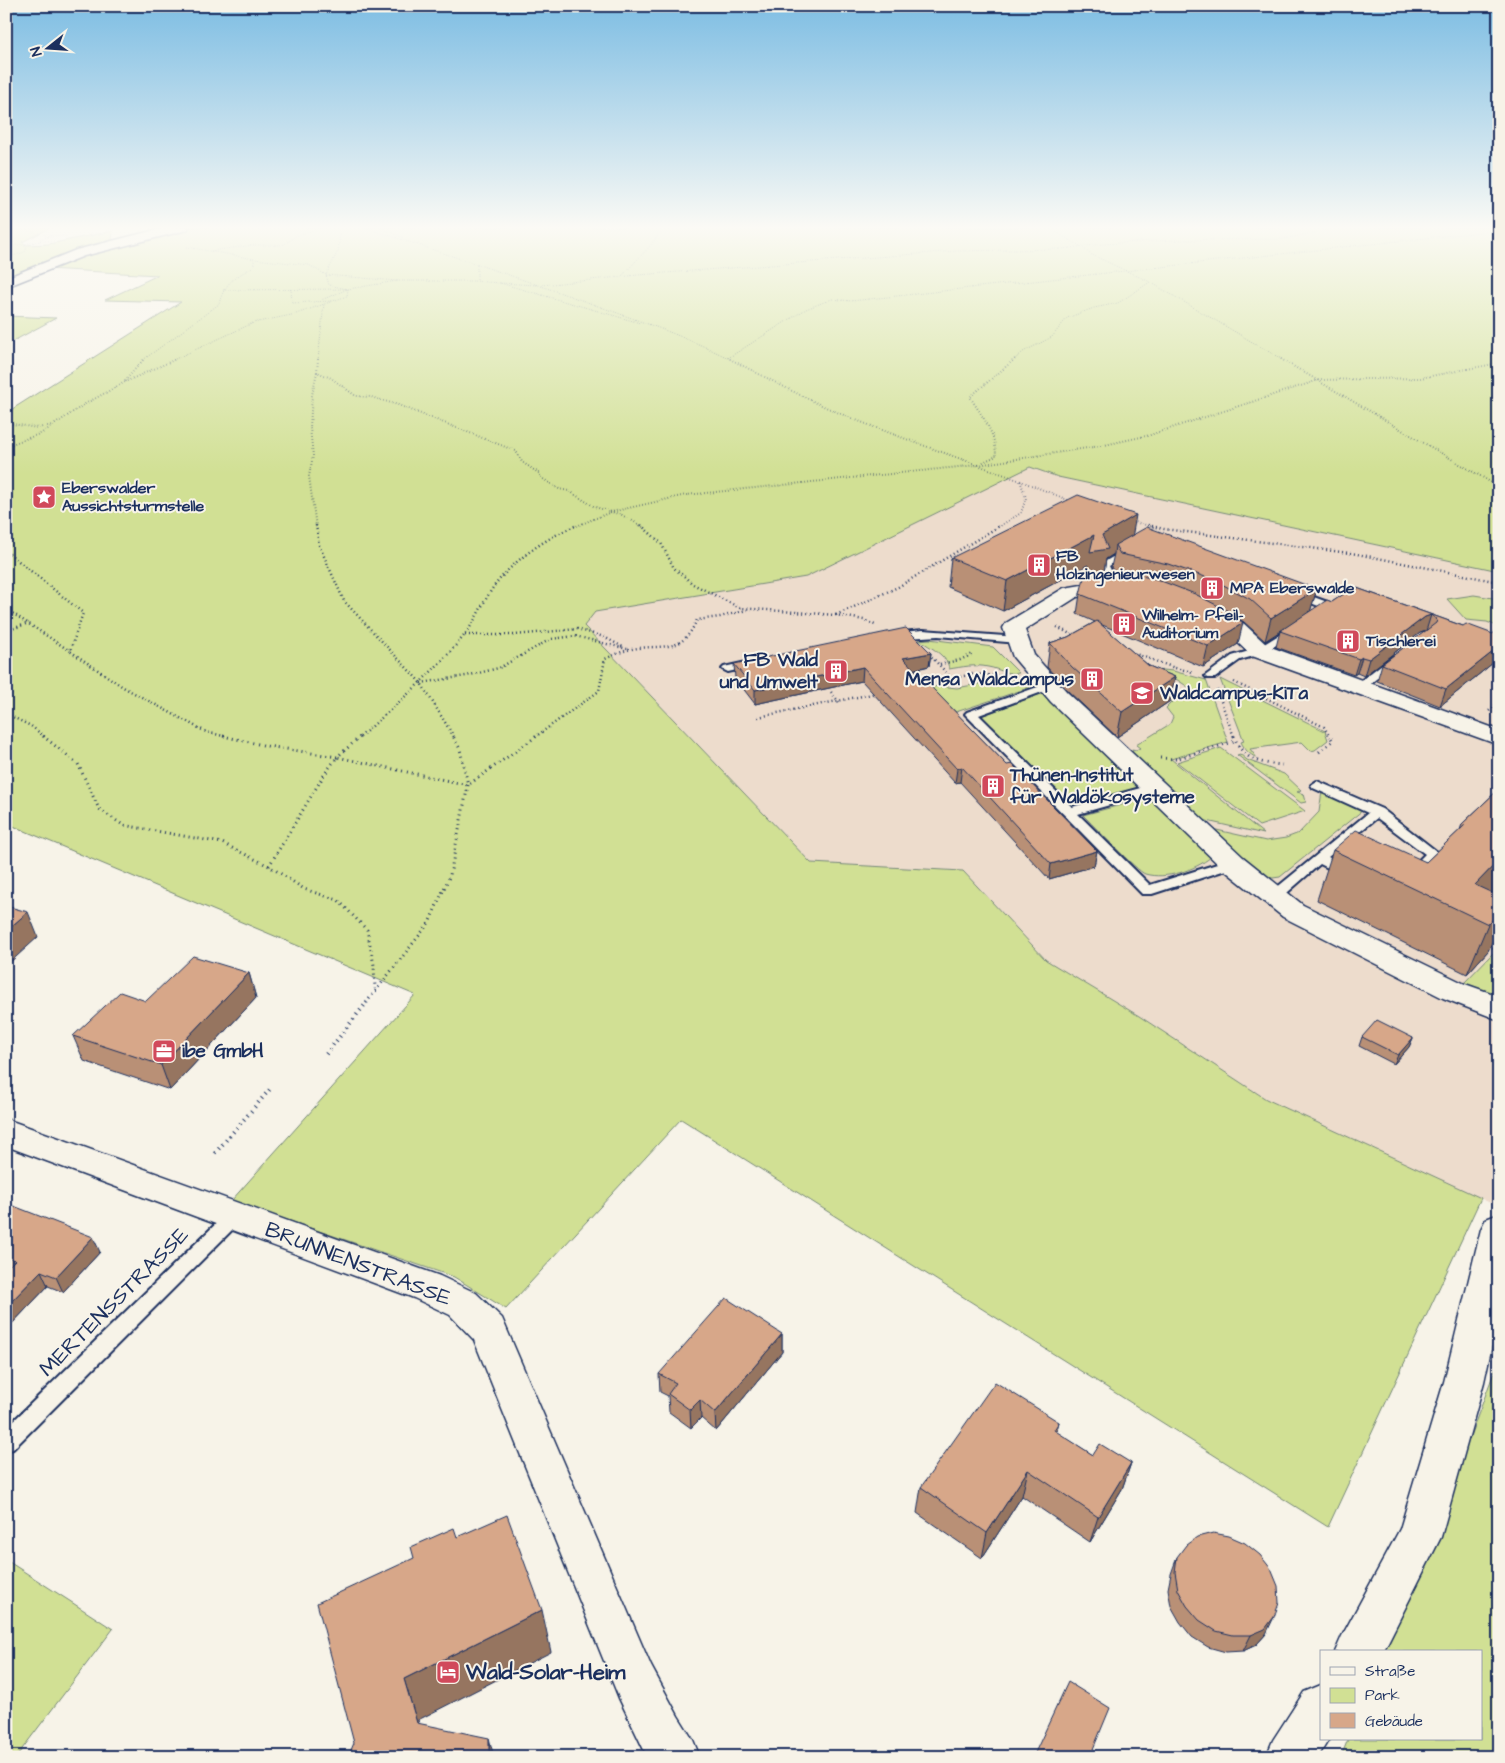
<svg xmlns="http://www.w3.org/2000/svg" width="1505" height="1763" font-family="'Architects Daughter',sans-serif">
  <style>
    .built { fill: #eddccc }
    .green { fill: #d1e094; stroke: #768879 }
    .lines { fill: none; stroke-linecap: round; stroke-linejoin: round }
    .lane-casing { stroke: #1b2f5e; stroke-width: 4 }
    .street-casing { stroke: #1b2f5e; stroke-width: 3 }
    .secondary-casing { stroke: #1b2f5e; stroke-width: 3 }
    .path-far4 { stroke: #1b2f5e; stroke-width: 1; stroke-dasharray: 0.5 2; stroke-linecap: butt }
    .path-far3 { stroke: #1b2f5e; stroke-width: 2; stroke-dasharray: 0.5 2.5; stroke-linecap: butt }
    .path-far2 { stroke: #1b2f5e; stroke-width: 2.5; stroke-dasharray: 1 3; stroke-linecap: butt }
    .path-far1 { stroke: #1b2f5e; stroke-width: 3; stroke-dasharray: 1 4; stroke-linecap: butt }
    .path { stroke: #1b2f5e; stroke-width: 4; stroke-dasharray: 1 4.5; stroke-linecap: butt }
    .lane { fill: #f7f3e8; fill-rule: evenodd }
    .street { fill: #f7f3e8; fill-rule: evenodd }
    .secondary { fill: #f7f3e8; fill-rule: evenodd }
    .wall { fill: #b99076; stroke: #1b2f5e; fill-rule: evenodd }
    .shaded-wall { fill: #967560; stroke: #1b2f5e }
    .building { fill: #d7a789; stroke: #1b2f5e }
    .labels { text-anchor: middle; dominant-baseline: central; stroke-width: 4; stroke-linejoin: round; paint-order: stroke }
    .far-poi-label { font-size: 16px; font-weight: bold; fill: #1b2f5e; stroke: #f7f3e8; text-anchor: start }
    .poi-label { font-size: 19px; font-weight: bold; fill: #1b2f5e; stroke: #f7f3e8; text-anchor: start }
    .near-street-label { font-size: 22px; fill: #1b2f5e; stroke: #f7f3e8 }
    .near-poi-label { font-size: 22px; font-weight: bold; fill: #1b2f5e; stroke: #f7f3e8; text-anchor: start }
  </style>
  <rect width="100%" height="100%" fill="#f7f3e8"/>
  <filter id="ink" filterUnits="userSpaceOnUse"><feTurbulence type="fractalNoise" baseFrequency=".02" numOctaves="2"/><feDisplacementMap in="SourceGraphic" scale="10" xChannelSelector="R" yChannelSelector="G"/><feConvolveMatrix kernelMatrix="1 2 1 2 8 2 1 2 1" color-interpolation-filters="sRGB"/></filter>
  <g filter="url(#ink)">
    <path class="built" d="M1030,467L1058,477L1499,571V1207L1266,1099L1139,1016L1046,960L963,871L811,863L584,626L594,612L806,577Z"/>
    <g class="green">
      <path d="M6,227H52L22,242L26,245L49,244L113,231L112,241L93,245L6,279Z"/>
      <path d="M186,227H1499V571L1058,477L1030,467L806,577L595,612L584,626L811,863L963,871L1046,960L1139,1016L1266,1099L1481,1198L1328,1527L681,1119L506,1309L454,1277L231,1201L415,995L6,823V413L181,302L105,300L158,275L46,269L85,254Z"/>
      <path d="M6,316L56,318L6,345Z"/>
      <path d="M1474,595L1499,599V627L1487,622L1466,620L1447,599Z"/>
      <path d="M929,639L993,647L1019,673C1007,675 1000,669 988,667C975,664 962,667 949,669C948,656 930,647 919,640Z"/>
      <path d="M1163,670L1173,671L1206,680L1228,742L1171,759L1264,834L1198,819L1132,758V749L1136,750L1140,748L1136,745L1170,724L1173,717L1166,708L1172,702L1173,696L1191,689L1173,677L1154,672Z"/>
      <path d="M1025,679L1034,686L956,712L937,694L917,690L939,686L957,688L983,683Z"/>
      <path d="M1220,679L1325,731L1328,740L1315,750L1311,751L1302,742L1250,749L1257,758C1249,754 1245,750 1241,742L1244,741Z"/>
      <path d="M1043,693L1142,787L1072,806L981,716Z"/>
      <path d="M1221,748L1305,811L1259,826L1177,762Z"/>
      <path d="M1240,754L1247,760L1284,774L1301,790L1297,792L1304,794L1306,802L1301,803L1237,755Z"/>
      <path d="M1322,791L1363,810L1280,877L1273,878L1264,877L1212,829L1266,841L1286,838L1299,833L1319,812Z"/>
      <path d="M1151,797L1211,857C1195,870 1166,880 1145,874C1138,872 1092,824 1083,815Z"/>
      <path d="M1493,953L1499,956V997L1463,984Z"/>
      <path d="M1499,1359V1757H1341L1348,1739H1481V1652H1384L1436,1527Z"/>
      <path d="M6,1560L113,1629L16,1757H6Z"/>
    </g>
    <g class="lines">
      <g class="lane-casing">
        <g id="lane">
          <path d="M1128,548L1133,551L1131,553L1109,566L1118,584L1117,586H1109L1099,565Z"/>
          <path d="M1297,591L1333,604L1334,606L1325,614H1317L1316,612L1321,607L1293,596L1292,594L1293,592Z"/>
          <path d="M1292,627L1297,630L1296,632L1264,653L1240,660L1215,678H1207L1205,676L1232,656L1256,649Z"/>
          <path d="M923,630L1018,637L1023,640L1018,643L938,636L892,639L887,636L892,633Z"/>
          <path d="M1395,656L1401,659L1399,661L1362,690H1354L1352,688L1354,686L1391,657Z"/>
          <path d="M751,661L755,662L757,664L755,666L728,672L722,669L724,667Z"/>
          <path d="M1049,683L1055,686L1053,688L979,715L1072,807L1151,785H1159L1161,788L1159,791L1078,814L1150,885L1233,859L1240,863L1238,866L1152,894H1142L965,714L967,712Z"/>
          <path d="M1317,781L1382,809L1440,854L1417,878H1407L1405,875L1407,872L1425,854L1377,818L1328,857L1350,868L1352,871L1350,874H1340L1320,864L1280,899H1270L1268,896L1270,893L1368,813L1313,788L1311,785Z"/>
          <path d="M1499,929V949L1494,947L1487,940L1494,931Z"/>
          <path d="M234,1210L240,1212L243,1217L240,1222L13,1449L6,1451V1428L228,1212Z"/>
        </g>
      </g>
      <g class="street-casing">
        <g id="street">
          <path d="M167,227H189L187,230L84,256L6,287V278L76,250Z"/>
          <path d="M1117,579L1124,581L1127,585L1124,589L1077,597L1025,630L1034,655L1067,692L1243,857L1303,905L1465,984L1499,996V1020L1443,998L1283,917L1223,869L1051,702L1013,657L1003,628L1006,623L1064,588Z"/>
          <path d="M1210,608L1241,621L1268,646L1499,730V745L1252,656L1225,631L1203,618L1199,614L1203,610Z"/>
          <path d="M1499,1214V1313L1484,1382L1441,1537L1383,1652H1335L1342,1636L1400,1529L1444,1382L1481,1229L1486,1219Z"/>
          <path d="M1321,1685V1739H1329L1318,1757H1266L1273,1740L1304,1692Z"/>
        </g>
      </g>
      <g class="secondary-casing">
        <path id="secondary" d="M6,1119L440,1276L476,1293L502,1318L651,1666L678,1716L693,1740L700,1757H648L644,1750L619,1698L474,1340L450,1315L414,1298L6,1146Z"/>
      </g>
      <g class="path-far4">
        <path d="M28,227L35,230L32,231"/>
        <path d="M363,227C438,251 513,276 587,302C636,320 686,336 732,360"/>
        <path d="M379,227L404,238"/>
        <path d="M6,230H25L51,236"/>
        <path d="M41,241L40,239L51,236H67"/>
        <path d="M6,247L41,241H55"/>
        <path d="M187,247L254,259L309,265L326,275L338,251L341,227"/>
        <path d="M211,251L254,245H283L297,235L325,227"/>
        <path d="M6,258L25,252L27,247L22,245"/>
        <path d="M477,263V280"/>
        <path d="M622,276L651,245L664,227"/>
        <path d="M397,281H474L500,283"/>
        <path d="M1150,282L1283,360"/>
        <path d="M536,285L500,283L640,323"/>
        <path d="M542,285L638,275L957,251L1062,249L1103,244L1176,240L1283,239L1342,227"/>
        <path d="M291,289L292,303L331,301"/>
        <path d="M223,290L348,289L397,281L326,275L329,285L347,289"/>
        <path d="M728,358L806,309L832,299L851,301L1499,230"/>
        <path d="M143,360L219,304C225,281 235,278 254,266V259"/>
        <path d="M173,360L253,323L296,314L347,296L348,289L321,300"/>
        <path d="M318,360L324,304"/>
        <path d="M1014,360L1023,352L1052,337L1067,318L1094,308L1118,303L1150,282L1090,254L1082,247L1047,227"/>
      </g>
      <g class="path-far3">
        <path d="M318,359L317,372L331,378L356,396L371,397L398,405L516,451L522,462L540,474V477L559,489L569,491L595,507L622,515L643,527"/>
        <path d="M730,359C771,380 813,403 856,420C927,448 1000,471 1070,501"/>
        <path d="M1281,359L1499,487"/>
        <path d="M125,381L144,359"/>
        <path d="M6,423L38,428L52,425"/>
        <path d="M6,446L42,433L85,404L125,382L176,359"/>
        <path d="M983,462L996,456C996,433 982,416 970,397L1015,359"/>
        <path d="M1130,521L1154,527"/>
        <path d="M316,527L309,476L313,456L310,428L312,395L317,372"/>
        <path d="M574,527L611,512L686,495L978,465L1100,446L1150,435L1319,380L1420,378L1499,363"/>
        <path d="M998,527L1021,513L1026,498L1020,480"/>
      </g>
      <g class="path-far2">
        <path d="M316,525L319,545L344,601L421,683L454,737"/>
        <path d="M641,525L661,543L674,568L693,584L740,608L836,615L864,620L877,626"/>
        <path d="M1148,525L1164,529L1357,554L1499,582"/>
        <path d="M6,551L83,613L70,651L123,687L206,732L228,737"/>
        <path d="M6,609L70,651"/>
        <path d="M836,615L898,587L1001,525"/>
        <path d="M1057,627L1076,637"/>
        <path d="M6,631L29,623"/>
        <path d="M465,635H515L577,629L604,637L623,647"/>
        <path d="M1130,652L1175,668L1193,672"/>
        <path d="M929,654L952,679"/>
        <path d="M940,664L960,660L973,654"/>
        <path d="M1234,682L1324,727L1330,737"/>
        <path d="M421,683L466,676L499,668L551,639L575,636L627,649"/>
        <path d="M925,685L973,674L1012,677"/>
        <path d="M1217,690L1234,737"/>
        <path d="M831,692L839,702"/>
        <path d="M1489,711L1499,702"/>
        <path d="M6,714L31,726L45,737"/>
        <path d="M758,717L877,693"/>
        <path d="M360,737C396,705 432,674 463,637C476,621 483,601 495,585C516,558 546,538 577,525"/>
        <path d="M535,737L599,691L605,659C616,654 627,649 639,648C669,645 682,652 697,620L720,617L747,610"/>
      </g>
      <g class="path-far1">
        <path d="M43,736L78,764L99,809L123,825L222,843L269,866L304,889L338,900L367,930L374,965L375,989"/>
        <path d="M223,736L267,746L337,757L361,736"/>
        <path d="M1234,736C1243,760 1258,763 1282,765"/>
        <path d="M1319,752L1333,741L1330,736"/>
        <path d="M1160,758L1176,759L1236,741"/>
        <path d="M269,866L324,775L337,757L468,785L537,736"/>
        <path d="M366,1003L429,923L450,875L468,785L460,749L453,736"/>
      </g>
      <g class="path">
        <path d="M326,1054L367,1002"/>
        <path d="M215,1153L271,1088"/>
      </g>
      <use href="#lane" class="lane"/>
      <use href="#street" class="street"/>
      <use href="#secondary" class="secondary"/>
    </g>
    <g class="wall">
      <path d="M1132,535L1317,589L1310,611L1332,602L1354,587L1463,626L1499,658L1440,706L1377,681L1382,664L1425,632L1420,633L1364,676L1357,673L1354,675L1276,647L1280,631L1265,641L1244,622L1236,617L1238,644L1203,667L1100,624L1149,666L1175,677L1170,701L1117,737L1068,691L1047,667L1050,643L1068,637L1095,622L1077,614L1080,594L1086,577L1088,565L1003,611L948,587L951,558ZM1114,554L1111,567L1114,573H1104L1106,559Z"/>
      <path d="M931,653L929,666L914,670L1007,765L1097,851L1094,866L1049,879L960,782L955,783L862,681L755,704L735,678L734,664Z"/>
      <path d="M1499,789V927L1488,951L1467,974L1317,900L1333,850L1426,862L1460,830L1462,824Z"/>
      <path d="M249,973L256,998L170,1090L84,1061L73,1036Z"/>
      <path d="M1362,1037L1413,1038L1409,1047L1394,1064L1359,1046Z"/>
      <path d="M6,1203L100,1252L63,1292L48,1286L6,1330Z"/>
      <path d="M782,1334V1352L716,1431L701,1418L691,1428L669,1412L668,1396L660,1392L659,1374Z"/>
      <path d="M1059,1422L1056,1432L1093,1455L1131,1463L1122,1489L1090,1542L1022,1496L982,1558L917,1513L921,1487Z"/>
      <path d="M1177,1557L1266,1634L1256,1645L1243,1651L1226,1652L1208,1647L1192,1637L1180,1622L1171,1606L1168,1589L1171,1574Z"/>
    </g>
    <g class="shaded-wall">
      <path d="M1136,515L1131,544L1115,545L1114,554L1106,559L1103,578L1085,582L1088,565L1003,611L1007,581L1094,535H1102Z"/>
      <path d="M1317,589L1310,612L1265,641L1271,618Z"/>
      <path d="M1431,615L1426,631L1420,633L1364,676L1369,659L1425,617Z"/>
      <path d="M1243,623L1238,644L1203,667L1208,646Z"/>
      <path d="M1499,647V658L1440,706L1446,689Z"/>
      <path d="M931,653L929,666L902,672L903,658Z"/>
      <path d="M1362,657L1357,673L1354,675L1359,659Z"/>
      <path d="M863,667L862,681L755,704V690Z"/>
      <path d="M1175,677L1170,701L1117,737L1122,712Z"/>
      <path d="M962,767L960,782L955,783L957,769Z"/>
      <path d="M1097,851L1094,866L1049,879L1051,864Z"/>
      <path d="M1499,860V879L1492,895L1475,885Z"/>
      <path d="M28,912L38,937L6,966V931Z"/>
      <path d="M1499,913V927L1488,951L1467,974L1488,924Z"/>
      <path d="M249,973L256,998L170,1090L161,1065Z"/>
      <path d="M1413,1038L1409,1047L1394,1064L1398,1055Z"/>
      <path d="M93,1237L100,1252L63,1292L56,1277Z"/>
      <path d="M41,1271L48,1286L6,1330V1307Z"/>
      <path d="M782,1334V1352L716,1431L715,1413Z"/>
      <path d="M700,1400L701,1418L691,1428L690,1410Z"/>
      <path d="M1059,1422L1052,1449L1054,1430Z"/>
      <path d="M1131,1463L1122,1489L1090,1542L1098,1517Z"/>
      <path d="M1028,1470L1022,1496L982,1558L987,1533Z"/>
      <path d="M542,1610L551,1652L418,1720L429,1757L417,1723L404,1679Z"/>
      <path d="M1274,1617L1266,1634L1256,1645L1243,1651L1251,1635Z"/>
      <path d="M489,1738L494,1757H489Z"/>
    </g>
    <g class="building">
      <path d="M1078,495L1136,515L1102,535L1108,549L1090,552L1094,535L1007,581L951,558Z"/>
      <path d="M1147,527L1317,589L1271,618L1250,599L1214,580L1168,564L1120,554L1115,545Z"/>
      <path d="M1116,573L1136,575L1156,579L1195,594L1228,611L1243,623L1208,646L1080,594L1084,578L1098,574Z"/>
      <path d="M1354,587L1463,626L1466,624L1493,634L1499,625V647L1446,689L1382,664L1436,623L1437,620L1431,615L1425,617L1369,659L1362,657L1359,659L1280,631L1327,600L1332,602Z"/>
      <path d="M1097,621L1149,666L1175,677L1122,712L1072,667L1050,643L1068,637Z"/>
      <path d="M906,628L931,653L903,658L1007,765L1012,764L1097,851L1051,864L962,767L957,769L863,667L755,690L734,664Z"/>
      <path d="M1499,789V860L1475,885L1499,896V913L1488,924L1333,850L1356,830L1426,862L1465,825L1462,824Z"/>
      <path d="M6,906L28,912L6,931Z"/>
      <path d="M193,956L249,973L161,1065L73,1036L120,992L146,1001Z"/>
      <path d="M1377,1020L1413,1038L1398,1055L1362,1037Z"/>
      <path d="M6,1203L93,1237L56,1277L41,1271L6,1307V1269L15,1260L6,1257Z"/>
      <path d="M726,1298L782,1334L715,1413L700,1400L690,1410L668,1394L676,1383L659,1374Z"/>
      <path d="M995,1382L1059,1422L1054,1430L1093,1455L1100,1444L1131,1463L1098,1517L1028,1470L987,1533L921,1487Z"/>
      <path d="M507,1515L542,1610L404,1679L417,1723L489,1738V1757H348L354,1743L317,1603L414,1558L411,1547L454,1528L457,1537Z"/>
      <path d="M1213,1533L1229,1536L1245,1543L1260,1555L1271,1569L1278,1586L1279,1603L1274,1617L1265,1629L1251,1635H1233L1216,1631L1199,1620L1187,1606L1178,1590L1175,1572L1177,1557L1186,1545L1197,1537Z"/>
      <path d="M1068,1682L1110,1708L1093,1749L1105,1756L1104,1757H1033Z"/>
    </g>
  </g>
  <linearGradient id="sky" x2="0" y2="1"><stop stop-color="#7dbde3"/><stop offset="0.48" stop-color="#fbfaf5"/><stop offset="1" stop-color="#fbfaf5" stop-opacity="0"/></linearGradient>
  <rect width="1505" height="474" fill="url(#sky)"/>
  <defs>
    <g id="sight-square" transform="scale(1.25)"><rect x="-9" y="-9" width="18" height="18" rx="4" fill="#d1495b" stroke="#f7f3e8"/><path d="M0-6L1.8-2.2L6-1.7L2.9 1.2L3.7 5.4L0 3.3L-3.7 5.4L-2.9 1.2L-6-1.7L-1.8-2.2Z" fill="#fff"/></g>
    <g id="building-square" transform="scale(1.25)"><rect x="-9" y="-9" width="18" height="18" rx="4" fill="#d1495b" stroke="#f7f3e8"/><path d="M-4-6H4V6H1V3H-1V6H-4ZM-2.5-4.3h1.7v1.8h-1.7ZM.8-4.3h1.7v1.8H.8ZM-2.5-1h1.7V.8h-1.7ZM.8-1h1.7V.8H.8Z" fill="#fff"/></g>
    <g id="school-square" transform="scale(1.25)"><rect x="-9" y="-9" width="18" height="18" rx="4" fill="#d1495b" stroke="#f7f3e8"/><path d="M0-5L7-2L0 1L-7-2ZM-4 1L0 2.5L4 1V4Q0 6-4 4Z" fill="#fff"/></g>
    <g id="office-square" transform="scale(1.25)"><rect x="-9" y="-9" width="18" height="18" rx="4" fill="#d1495b" stroke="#f7f3e8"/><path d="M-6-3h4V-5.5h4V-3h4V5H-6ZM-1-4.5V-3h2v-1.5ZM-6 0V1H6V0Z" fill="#fff"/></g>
    <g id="hotel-square" transform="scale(1.25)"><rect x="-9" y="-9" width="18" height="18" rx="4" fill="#d1495b" stroke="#f7f3e8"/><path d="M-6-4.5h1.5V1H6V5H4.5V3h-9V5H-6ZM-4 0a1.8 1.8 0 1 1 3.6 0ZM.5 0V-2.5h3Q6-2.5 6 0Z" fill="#fff"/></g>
  </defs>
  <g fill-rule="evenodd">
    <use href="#sight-square" x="44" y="497"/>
    <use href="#building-square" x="1039" y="565"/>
    <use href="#building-square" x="1212" y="588"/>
    <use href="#building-square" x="1124" y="624"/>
    <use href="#building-square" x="1348" y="641"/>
    <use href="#building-square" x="836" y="671"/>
    <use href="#building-square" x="1092" y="679"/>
    <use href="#school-square" x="1142" y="693"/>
    <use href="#building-square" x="993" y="786"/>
    <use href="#office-square" x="164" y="1051"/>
    <use href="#hotel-square" x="448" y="1672"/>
  </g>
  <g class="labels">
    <g class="far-poi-label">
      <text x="62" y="488">Eberswalder<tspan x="62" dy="18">Aussichtsturmstelle</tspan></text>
      <text x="1056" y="556">FB<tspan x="1056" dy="18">Holzingenieurwesen</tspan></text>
      <text x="1230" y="588">MPA Eberswalde</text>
      <text x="1142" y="615">Wilhelm- Pfeil-<tspan x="1142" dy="18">Auditorium</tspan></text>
      <text x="1366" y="641">Tischlerei</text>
    </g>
    <g class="poi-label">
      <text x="818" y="660" text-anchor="end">FB Wald<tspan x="818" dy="22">und Umwelt</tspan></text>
      <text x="1074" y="679" text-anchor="end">Mensa Waldcampus</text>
      <text x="1160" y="693">Waldcampus-KiTa</text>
      <text x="1010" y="775">Thünen-Institut<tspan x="1010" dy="22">für Waldökosysteme</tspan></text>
      <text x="182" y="1051">ibe GmbH</text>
    </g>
    <g class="near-street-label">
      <text transform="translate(358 1264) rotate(21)">BRUNNENSTRASSE</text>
      <text transform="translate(114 1302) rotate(-45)">MERTENSSTRASSE</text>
    </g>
    <g class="near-poi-label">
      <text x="466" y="1672">Wald-Solar-Heim</text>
    </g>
  </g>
  <rect width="1505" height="1763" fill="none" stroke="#f7f3e8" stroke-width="25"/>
  <rect x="12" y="12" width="1480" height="1738" fill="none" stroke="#1b2f5e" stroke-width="2" filter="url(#ink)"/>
  <rect x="1320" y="1650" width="162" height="90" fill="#f7f3e8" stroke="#9fa5b1"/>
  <rect x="1330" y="1667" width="25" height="8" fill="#f7f3e8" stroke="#9fa5b1"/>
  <text x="1365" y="1676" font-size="15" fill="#1b2f5e">Straße</text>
  <rect x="1330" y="1688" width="25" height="15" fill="#d1e094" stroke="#9fa5b1"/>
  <text x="1365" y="1700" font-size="15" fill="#1b2f5e">Park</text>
  <rect x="1330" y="1713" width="25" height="15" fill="#d7a789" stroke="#9fa5b1"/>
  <text x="1365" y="1726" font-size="15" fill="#1b2f5e">Gebäude</text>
  <g transform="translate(48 48) rotate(253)" stroke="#f7f3e8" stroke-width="4" paint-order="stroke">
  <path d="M0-4L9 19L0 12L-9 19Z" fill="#1b2f5e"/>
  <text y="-8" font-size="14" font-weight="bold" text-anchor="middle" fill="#1b2f5e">N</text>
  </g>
</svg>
